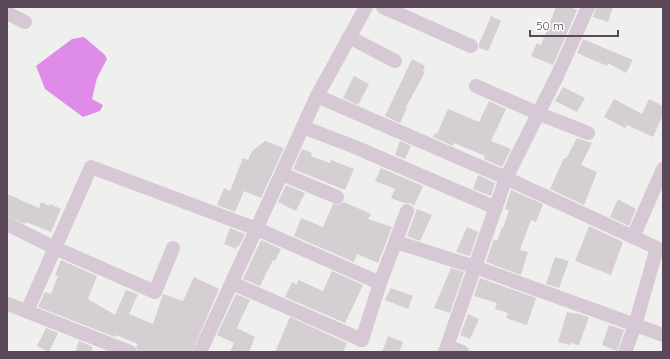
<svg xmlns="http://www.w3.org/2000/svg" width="670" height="359" font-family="Quicksand,sans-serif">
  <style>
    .water { fill: #de8ce8 }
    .building { fill: #d5ced3 }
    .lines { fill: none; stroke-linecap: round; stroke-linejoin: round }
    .street { stroke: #d7c8d5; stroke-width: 14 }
  </style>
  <rect width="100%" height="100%" fill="#eff0ee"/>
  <path class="water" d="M84,37L105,55L107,59L97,78L92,99L103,105L100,111L83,117L45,89L36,66L72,39Z"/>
  <g class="building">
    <path d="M556,7H569L577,10L553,65L531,56L537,43L541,45Z"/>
    <path d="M596,7H613L608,22L593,17Z"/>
    <path d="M491,16L501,21L488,51L479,48V44Z"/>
    <path d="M583,39L633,60L626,73L608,63L607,66L577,53Z"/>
    <path d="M412,59L425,66L423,71L425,72L406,107L407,108L400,123L385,116Z"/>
    <path d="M354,76L369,84L358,105L343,98Z"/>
    <path d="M563,87L585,98L577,112L555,101Z"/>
    <path d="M614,99L642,114L649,99L663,106V115L653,137L627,125L625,128L604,117Z"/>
    <path d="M489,101L506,109L491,141L511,149L502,167L484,159L485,156L454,143L453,146L433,137L435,133L437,134L448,109L479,122Z"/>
    <path d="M577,138L592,143L581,165L597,172L584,205L550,189L564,158L566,159Z"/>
    <path d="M265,141L284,148L261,198L244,191L235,212L217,205L224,188L230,191L243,158L248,160L252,151Z"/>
    <path d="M400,141L411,146L405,159L395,155Z"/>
    <path d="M302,149L312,153L311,156L330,163L331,160L354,169L345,190L293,169Z"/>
    <path d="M381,168L423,186L414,206L410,203H404L391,198L395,189L375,181Z"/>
    <path d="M478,175L495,183L491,196L473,189Z"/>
    <path d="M286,185L305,193L296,211L278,202Z"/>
    <path d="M511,190L543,204L536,222L531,220L520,250L528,252L521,275L486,262L494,239L497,241L502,227L503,228L509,210L505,209Z"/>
    <path d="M7,194L39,208L41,202L49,206L50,204L61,209L51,232L26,222L25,224L7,216Z"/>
    <path d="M618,199L636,209L629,226L610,217Z"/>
    <path d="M344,202L371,214L368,219L392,227L378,263L357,254L354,262L294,236L301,218L323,227L333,204L338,205Z"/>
    <path d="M417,209L432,215L420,241L407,236Z"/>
    <path d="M589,226L623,242L611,275L575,261Z"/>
    <path d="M467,227L478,232L470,256L456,252Z"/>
    <path d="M230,228L245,234L239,246H237L236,249L224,244Z"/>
    <path d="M261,240L281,249L275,261L273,260L260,286L243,279Z"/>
    <path d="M555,257L569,261L559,288L546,284Z"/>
    <path d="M61,260L97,276L88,299L115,315L126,290L138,294L129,314L153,324L163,294L183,301L194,277L219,289L192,352H141L138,351L136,347L138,344L116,335L115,337L38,307L45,292L51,294L58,276L55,275Z"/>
    <path d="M451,268L464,272L450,313L434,308Z"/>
    <path d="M332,271L363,285L345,323L285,297L292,282L297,285L298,280L323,291Z"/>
    <path d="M480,278L536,298L527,325L506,318L508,313L495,309L497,303L474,296Z"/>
    <path d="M391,288L413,296L408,309L385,300Z"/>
    <path d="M236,294L250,300L238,325L237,328L255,337L249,352H230L234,343L217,335Z"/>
    <path d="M567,312L575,314L576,313L589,317L579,345L570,343V345L558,342Z"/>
    <path d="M468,314L479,319L470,339L460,335Z"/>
    <path d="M290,317L347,343L343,352H275Z"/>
    <path d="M609,325L624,330L617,351L602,345Z"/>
    <path d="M46,328L58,333L49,352L37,346Z"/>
    <path d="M388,336L403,342L399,352H382Z"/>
    <path d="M79,341L93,347L91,352H75Z"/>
  </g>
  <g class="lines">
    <g class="street">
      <path d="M383,7L471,46"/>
      <path d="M7,13L25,22"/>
      <path d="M349,37L395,61"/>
      <path d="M476,86L537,113L588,133"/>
      <path d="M317,96L366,7"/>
      <path d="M303,127L355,147L496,208"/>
      <path d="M282,174L337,197"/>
      <path d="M7,224L55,248L155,292L173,248"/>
      <path d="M633,237L663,169"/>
      <path d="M396,242L475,267L663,335"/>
      <path d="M232,283L362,340L380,283L407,211"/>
      <path d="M7,305L8,304L130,352"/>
      <path d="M27,311L91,167L257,229L380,283"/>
      <path d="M447,346L462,352"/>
      <path d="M200,352L317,96L506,178L657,248L635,325L625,352"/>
      <path d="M445,352L506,178L557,76L588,7"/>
    </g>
  </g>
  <rect width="670" height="359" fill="none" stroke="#5a4757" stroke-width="16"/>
  <path d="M530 30v6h88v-6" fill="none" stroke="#5a4757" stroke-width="2"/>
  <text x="536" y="30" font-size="12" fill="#5a4757" stroke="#ffffff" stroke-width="3" paint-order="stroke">50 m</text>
</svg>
